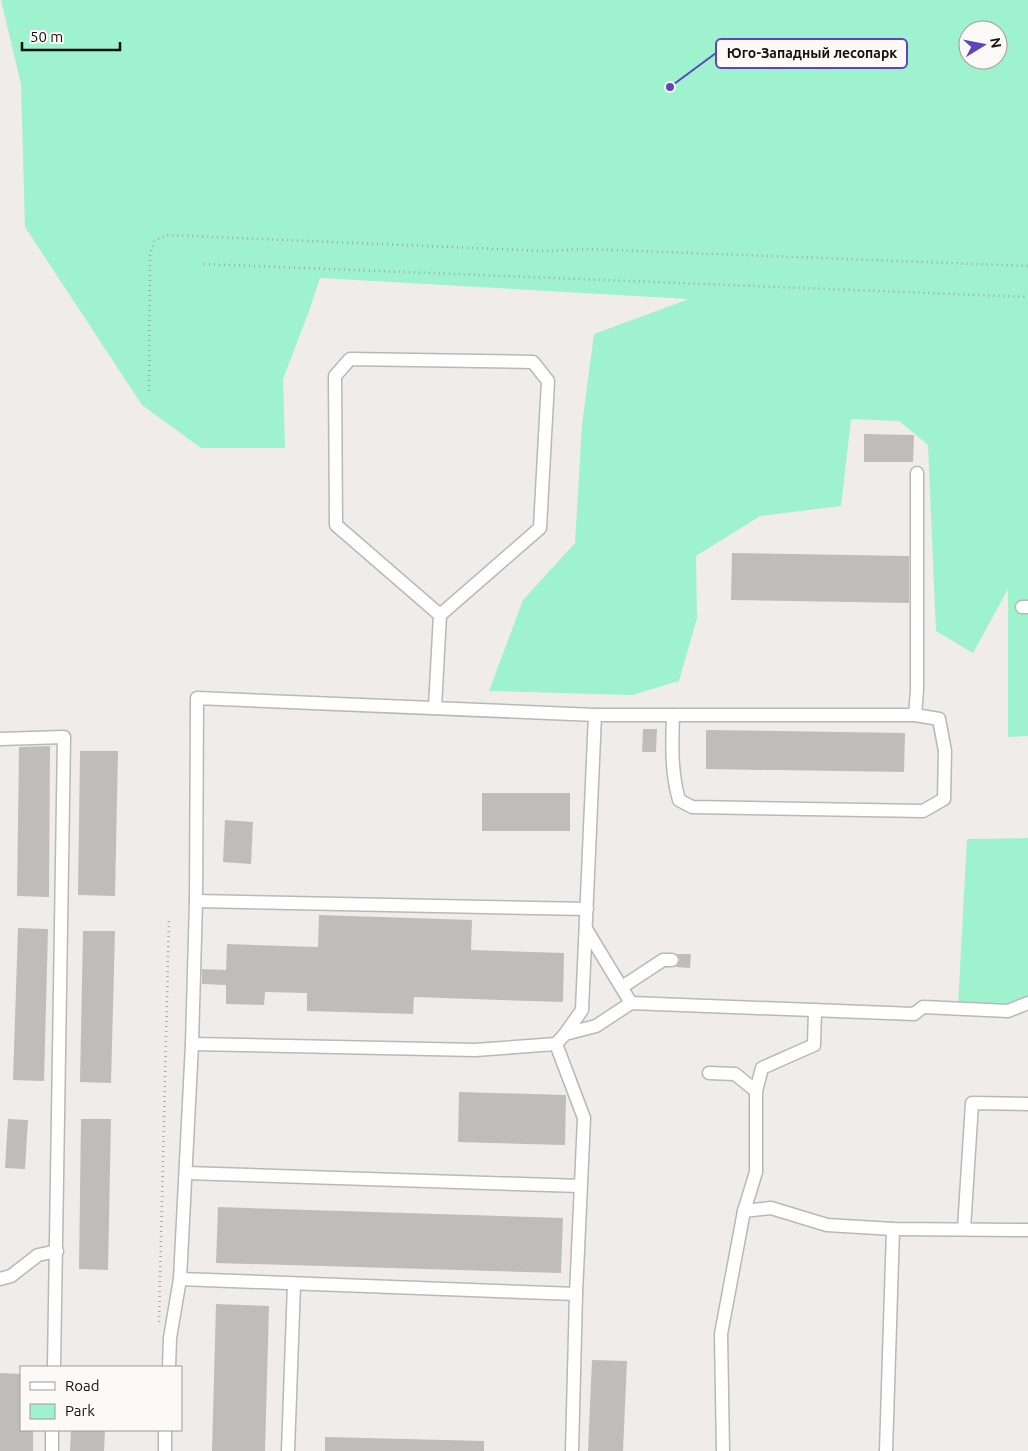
<svg xmlns="http://www.w3.org/2000/svg" width="1028" height="1451" font-family="Ubuntu,sans-serif">
  <style>
    .green { fill: #9ef2cd; fill-rule: evenodd }
    .building { fill: #bfbdba }
    .lines { fill: none; stroke-linecap: round; stroke-linejoin: round }
    .minor-casing { stroke: #bab8b5; stroke-width: 15 }
    .path { stroke: #a8a6a3; stroke-width: 2.5; stroke-dasharray: 1 4; stroke-linecap: butt }
    .minor { stroke: #fff; stroke-width: 12 }
    .leader { fill: none; stroke: #5e45be; stroke-width: 2 }
    .callout-dot { fill: #5e45be; stroke: #fcf9f7; stroke-width: 2 }
    .callout { fill: #fcf9f7; stroke: #5e45be; stroke-width: 2 }
    .callout-label { font-size: 14px; text-anchor: middle; font-weight: bold; fill: #121110 }
  </style>
  <rect width="100%" height="100%" fill="#efece9"/>
  <g class="green">
    <path d="M1,0H1028V736L1008,737V589L973,653L936,631L928,445L899,421L851,419L841,506L760,516L696,556L697,618L679,681L632,695L489,691L523,600L575,543L582,425L594,334L689,299L320,278L309,311L283,379L285,448H201L142,405L25,227L21,84ZM968,30H998V60H968Z"/>
    <path d="M1028,838V1009L958,1006L967,839Z"/>
  </g>
  <g class="building">
    <path d="M864,434L914,435L913,462H864Z"/>
    <path d="M732,553L909,556V603L731,600Z"/>
    <path d="M643,729H657L656,752H642Z"/>
    <path d="M706,730L905,733L904,772L706,769Z"/>
    <path d="M50,746L49,897L17,896L19,747Z"/>
    <path d="M80,751H118L115,896L78,895Z"/>
    <rect x="482" y="793" width="88" height="38"/>
    <path d="M225,820L253,822L251,864L223,862Z"/>
    <path d="M319,915L472,920L471,950L564,953L563,1002L414,997L413,1014L307,1011V993L265,992L264,1005L226,1004V985L202,984V969L226,970L227,944L318,947Z"/>
    <path d="M18,928L48,929L44,1081L13,1080Z"/>
    <path d="M83,931H115L111,1083L80,1082Z"/>
    <path d="M677,954H691L690,968L676,967L680,960Z"/>
    <path d="M459,1092L566,1095L565,1145L458,1142Z"/>
    <path d="M8,1119L28,1120L25,1169L5,1168Z"/>
    <path d="M81,1119H111L108,1270L79,1269Z"/>
    <path d="M218,1207L563,1218L561,1273L216,1263Z"/>
    <path d="M216,1304L269,1306L265,1451H212Z"/>
    <path d="M592,1360L627,1361L623,1451H588Z"/>
    <path d="M0,1373L21,1374V1430H33V1451H0Z"/>
    <path d="M71,1430H105L104,1451H70Z"/>
    <path d="M325,1437L484,1441V1451H325Z"/>
  </g>
  <g class="lines">
    <g class="minor-casing">
      <g id="minor">
        <path d="M1022,607H1028"/>
        <path d="M435,707L440,615L540,528L548,381L533,362L350,359L335,376L336,525L440,615"/>
        <path d="M673,715C672,744 671,772 679,800L692,807L923,811L944,799L945,751L939,719L915,715"/>
        <path d="M0,739L64,737L54,1367"/>
        <path d="M196,901L587,909"/>
        <path d="M586,929L631,1003"/>
        <path d="M622,987L663,960H672"/>
        <path d="M565,1034L582,1010L595,715"/>
        <path d="M192,1044L475,1050L556,1044L565,1034L596,1026L631,1003L914,1014L923,1007L1008,1011L1028,1003"/>
        <path d="M556,1044L584,1118L576,1294L572,1451"/>
        <path d="M709,1073L735,1074L756,1091"/>
        <path d="M186,1173L580,1186"/>
        <path d="M744,1211L771,1208L827,1225L893,1229L1028,1230"/>
        <path d="M964,1229L972,1103L1028,1104"/>
        <path d="M0,1279L11,1276L38,1255L57,1251"/>
        <path d="M180,1279L576,1294"/>
        <path d="M169,1367L170,1338L180,1279L192,1044L196,901L197,698L595,715H915L917,690V473"/>
        <path d="M52,1451V1430"/>
        <path d="M165,1451V1430"/>
        <path d="M288,1451L294,1284"/>
        <path d="M723,1451L721,1334L744,1211L756,1172V1091L762,1068L814,1045L815,1010"/>
        <path d="M886,1451L893,1229"/>
      </g>
    </g>
    <g class="path">
      <path d="M204,264L1028,297"/>
      <path d="M149,391L150,255L155,240L168,235L545,251L588,249L1028,266"/>
      <path d="M159,1322L169,918"/>
    </g>
    <use href="#minor" class="minor"/>
  </g>
  <path class="leader" d="M670 87L716 53"/>
  <circle class="callout-dot" cx="670" cy="87" r="5"/>
  <rect class="callout" x="716" y="39" width="191" height="29" rx="5"/>
  <g class="callout-label">
    <text x="812" y="58">Юго-Западный лесопарк</text>
  </g>
  <rect x="20" y="1366" width="162" height="65" fill="#fcf9f7" stroke="#9e9c9b"/>
  <rect x="30" y="1382" width="25" height="8" fill="#ffffff" stroke="#9e9c9b"/>
  <text x="65" y="1391" font-size="15" fill="#121110">Road</text>
  <rect x="30" y="1404" width="25" height="15" fill="#9ef2cd" stroke="#9e9c9b"/>
  <text x="65" y="1416" font-size="15" fill="#121110">Park</text>
  <g transform="translate(983 45) rotate(80)"><circle r="24" fill="#fcf9f7" stroke="#9e9c9b"/>
  <path d="M0-4L9 19L0 12L-9 19Z" fill="#5e45be"/>
  <text y="-8" font-size="14" font-weight="bold" text-anchor="middle" fill="#121110">N</text>
  </g>
  <path d="M22 42v8h98v-8" fill="none" stroke="#121110" stroke-width="2.5"/>
  <text x="30" y="42" font-size="15" fill="#121110" stroke="#fcf9f7" stroke-width="4" paint-order="stroke">50 m</text>
</svg>
